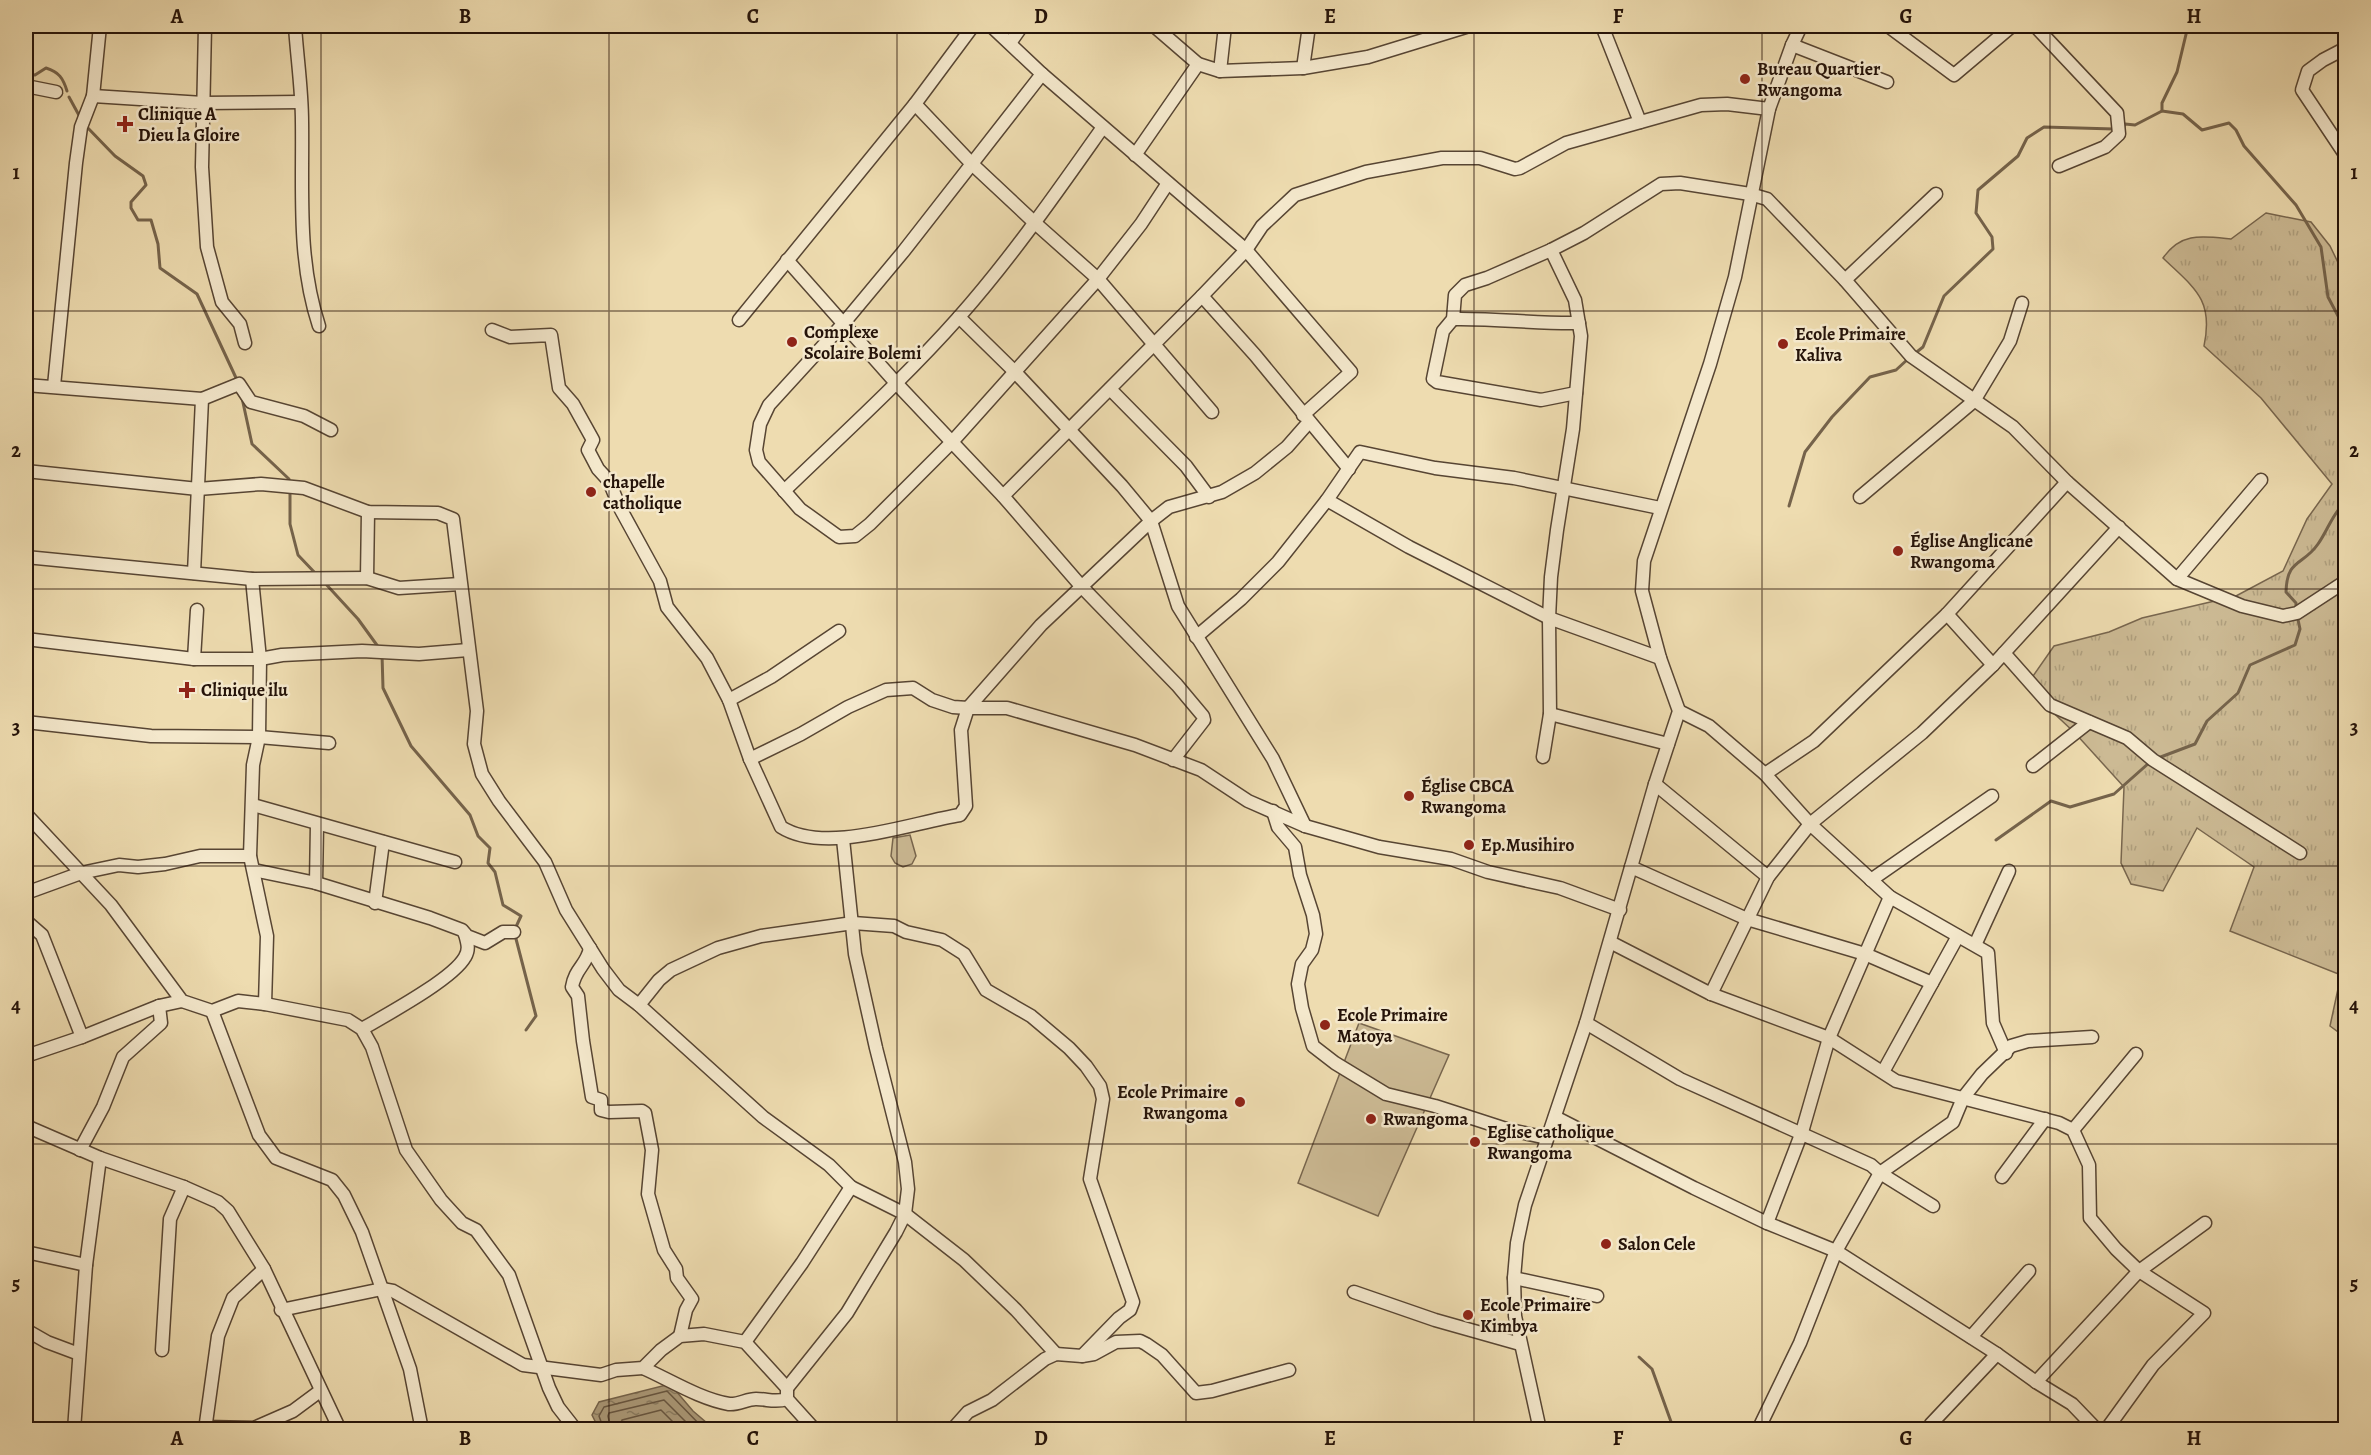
<svg xmlns="http://www.w3.org/2000/svg" width="2371" height="1455" font-family="Alegreya,serif">
  <style>
    .grass { fill: url(#grass-tufts); stroke: #78664e; stroke-width: 1.5 }
    .garden { fill: #ccba94; stroke: #78664e; stroke-width: 1.5 }
    .water { fill: url(#water-ripples); stroke: #75634b; stroke-width: 1.5 }
    .lines { fill: none; stroke-linecap: round; stroke-linejoin: round }
    .shore { stroke: #685640; stroke-width: 1.5 }
    .stream { stroke: #75634b; stroke-width: 3 }
    .minor-casing { stroke: #574533; stroke-width: 15 }
    .minor { stroke: #f4e8cc; stroke-width: 12 }
    .grid { fill: none; stroke: #251309; stroke-width: 1.5; stroke-opacity: 0.55 }
    .poi-dot { fill: #8f2418; stroke: #f4e8cc; stroke-width: 2 }
    .labels { text-anchor: middle; dominant-baseline: central; stroke-width: 5; stroke-linejoin: round; paint-order: stroke }
    .poi-label { font-size: 18px; font-weight: bold; fill: #251309; stroke: #f4e8cc; text-anchor: start }
    .neatline { fill: none; stroke: #251309; stroke-width: 2 }
    .grid-label { font-size: 20px; text-anchor: middle; font-weight: bold; fill: #251309 }
  </style>
  <defs>
    <pattern id="grass-tufts" width="24" height="20" patternUnits="userSpaceOnUse" patternTransform="scale(1.5)"><rect width="24" height="20" fill="#ccba94"/><path d="M3 7l-1-3M5 7V3M7 7l1-3M15 17l-1-3M17 17v-4M19 17l1-3" fill="none" stroke="#af9f7e"/></pattern>
    <pattern id="water-ripples" width="26" height="14" patternUnits="userSpaceOnUse" patternTransform="scale(1.5)"><rect width="26" height="14" fill="#aa9877"/><path d="M2 4q2-2 4 0t4 0M15 11q2-2 4 0t4 0" fill="none" stroke="#8a7b60"/></pattern>
  </defs>
  <rect width="100%" height="100%" fill="#eedcb0"/>
  <filter id="stains"><feTurbulence type="fractalNoise" baseFrequency=".00333" numOctaves="4"/><feColorMatrix values="0 0 0 0 .2 0 0 0 0 .09 0 0 0 0 .02 0 0 0 .5 -.17"/></filter>
  <radialGradient id="worn" r=".72"><stop offset=".6" stop-color="#630" stop-opacity="0"/><stop offset="1" stop-color="#630" stop-opacity=".3"/></radialGradient>
  <path class="grass" d="M2266,213L2311,222L2330,246L2346,279L2345,1037L2330,1026L2341,975L2230,931L2254,867L2197,828L2163,891L2131,884L2121,863L2124,787L2075,733L2045,705L2033,676L2054,646L2109,632L2142,618L2236,596L2283,571L2307,519L2332,484L2261,398L2204,346C2214,299 2194,288 2163,258C2181,232 2202,236 2231,239Z"/>
  <g class="garden">
    <path d="M910,835L916,856L912,864L903,867L895,863L891,856L893,838Z"/>
    <path d="M1359,1023L1449,1055L1378,1216L1298,1183Z"/>
  </g>
  <path class="water" d="M670,1384L693,1411L714,1429H599L592,1415L599,1402Z"/>
  <g class="lines">
    <g class="shore">
      <path d="M604,1430L599,1416L604,1407L667,1391L705,1430"/>
      <path d="M611,1430L608,1416L609,1413L664,1400L694,1430"/>
      <path d="M620,1430L622,1420L661,1410L681,1430"/>
    </g>
    <g class="stream">
      <path d="M2188,26L2177,72L2162,103V111L2183,114L2202,130L2229,123L2236,130L2244,146L2296,205L2321,247L2328,297L2346,331"/>
      <path d="M26,74L35,75L46,68C59,72 63,78 67,91"/>
      <path d="M69,97L81,119"/>
      <path d="M85,125L115,156L143,176L146,185L131,202V208L138,220H151L158,244L160,268L197,294L237,380"/>
      <path d="M2123,128L2125,124L2135,125L2162,111"/>
      <path d="M1913,355L1923,347L1944,296L1993,249L1992,237L1976,213L1978,190L2018,156L2027,138L2044,127L2114,129"/>
      <path d="M242,398L252,444L289,479V482"/>
      <path d="M290,489V524L298,555L317,575"/>
      <path d="M1789,506L1805,452L1832,417L1870,377L1896,370L1908,359"/>
      <path d="M324,582L358,619L379,648"/>
      <path d="M2296,608V603L2286,592C2287,558 2303,566 2318,544C2328,530 2332,514 2346,501"/>
      <path d="M382,654L383,688L411,746L470,815L478,836L490,848L488,863L495,872L503,905L521,916L515,929"/>
      <path d="M2158,758L2195,744L2207,721L2238,693L2250,665L2295,645L2300,629L2297,615"/>
      <path d="M1996,840L2051,801L2070,807L2114,794L2149,763"/>
      <path d="M515,935L536,1016L526,1030"/>
      <path d="M1639,1357L1652,1369L1674,1430"/>
    </g>
    <g class="minor-casing">
      <g id="minor">
        <path d="M205,26L202,167L207,247L222,302L240,324L245,343"/>
        <path d="M295,26C297,57 302,90 302,122C303,191 297,259 319,326"/>
        <path d="M991,26L1042,74L1246,250L1351,372L1303,415"/>
        <path d="M1154,26L1198,64L1220,71L1303,68L1368,57L1469,26"/>
        <path d="M1602,26L1640,122"/>
        <path d="M1888,26L1954,75L2012,26"/>
        <path d="M2035,26L2117,113L2119,134L2105,147L2059,166"/>
        <path d="M1010,43L1022,26"/>
        <path d="M1792,45L1887,82"/>
        <path d="M2346,48L2323,60L2308,71L2302,90L2346,156"/>
        <path d="M1303,68L1309,26"/>
        <path d="M1220,71L1225,26"/>
        <path d="M1042,74L903,252L843,324L769,405L760,424L756,450L759,462L800,509L839,537L855,536L870,524L952,442L1098,279L1141,224L1168,183"/>
        <path d="M26,86L56,92"/>
        <path d="M93,96L203,103L300,102"/>
        <path d="M915,104L972,164L1035,223L1098,279L1212,412"/>
        <path d="M1135,155L1198,64"/>
        <path d="M787,260L896,383L1003,496L1081,586L1177,685L1203,716L1204,720L1173,760"/>
        <path d="M1845,280L1936,194"/>
        <path d="M1202,296L1255,355L1349,469"/>
        <path d="M959,317L1015,372L1122,486L1151,521L1178,606L1273,759L1305,826"/>
        <path d="M1453,319C1496,318 1537,324 1579,323"/>
        <path d="M739,320L915,104L973,26"/>
        <path d="M492,330L510,337L551,335L559,388L573,404L593,440L588,450L598,469L609,481L620,508L660,581L667,607L707,658L729,700L750,759L781,827C825,855 910,823 960,815L966,806L961,730L968,708H1007L1135,745L1201,770L1248,801L1305,826L1379,847L1451,859L1488,872L1560,888L1620,910"/>
        <path d="M26,385L202,399L239,384L251,402L304,416L331,430"/>
        <path d="M54,386L76,163L81,127L93,96L100,26"/>
        <path d="M1110,389L1186,466L1209,497"/>
        <path d="M1576,393L1541,400L1437,382L1433,379L1434,374L1443,331L1453,319L1455,295L1465,285L1487,278L1551,250L1584,233L1661,184L1680,183L1750,194L1767,199L1845,280L1911,356L2013,427L2067,482L2177,579L2242,606L2283,616L2297,613L2346,581"/>
        <path d="M26,471L198,489L261,484L304,488L368,512L438,513L453,519L477,711L474,744L482,774L499,801L545,862L566,910L603,969L619,990L639,1005L763,1117L829,1165L851,1187"/>
        <path d="M784,491C843,434 905,378 959,317C1012,257 1057,192 1103,127"/>
        <path d="M1003,496L1202,296L1246,250L1262,226L1295,195L1366,172L1442,158H1480L1515,169L1520,168L1566,143L1701,105L1727,104L1769,109"/>
        <path d="M1860,497L1974,401L2010,341L2022,303"/>
        <path d="M1660,508L1514,478L1435,468L1360,452L1327,500L1409,547L1549,618L1660,658"/>
        <path d="M26,557L252,579L367,578L399,588L460,584"/>
        <path d="M194,573L202,399"/>
        <path d="M367,578L368,512"/>
        <path d="M252,579L260,659L259,737L253,765L250,856L267,936L265,1004"/>
        <path d="M2177,579L2261,480"/>
        <path d="M1947,614L1993,665"/>
        <path d="M1196,637L1241,599L1278,562L1327,500"/>
        <path d="M26,639L194,659H260L282,655L362,651L419,654L468,650"/>
        <path d="M2004,653L2050,705L2127,738L2153,760L2300,853"/>
        <path d="M194,659L197,610"/>
        <path d="M729,700L771,677L839,631"/>
        <path d="M1679,711L1709,726L1765,774L1810,824L1890,897L1988,953L1993,1023L2006,1053"/>
        <path d="M1550,714L1668,744"/>
        <path d="M26,722L151,736L259,737L329,743"/>
        <path d="M1543,757L1550,714L1549,618L1551,577L1557,530L1573,429L1581,336L1575,300L1551,250"/>
        <path d="M750,759L801,734L848,707L886,690L913,688L932,700L953,707L968,708L1041,625L1151,521L1169,507L1222,492L1255,473L1287,447L1309,422"/>
        <path d="M2033,766L2089,722"/>
        <path d="M1765,774L1814,741L1947,614L2067,482"/>
        <path d="M1655,784L1768,877"/>
        <path d="M253,805L455,862"/>
        <path d="M1273,811L1278,827L1295,847L1300,875L1313,915L1316,934L1312,950L1302,964L1298,984L1302,1008L1313,1046L1335,1063L1386,1094L1435,1106L1506,1129L1547,1138"/>
        <path d="M26,814L111,905L182,1001L212,1011L238,1001L265,1004L348,1020L362,1029L372,1047L406,1150L441,1200L462,1223L476,1230L509,1275L549,1388L558,1407L576,1430"/>
        <path d="M1631,867L1747,919L1865,954L1932,983"/>
        <path d="M254,870L316,883L430,918L462,930L467,936L485,943L503,932H514"/>
        <path d="M1871,880L1992,796"/>
        <path d="M316,883L317,825"/>
        <path d="M26,893L81,873L119,865L138,867L165,864L200,856H250"/>
        <path d="M375,903L383,842"/>
        <path d="M26,921L42,935L82,1037"/>
        <path d="M1610,942L1711,994L1829,1038L1896,1081L2059,1123L2073,1130L2089,1165L2090,1218L2116,1249L2139,1271L2204,1313L2153,1365L2106,1430"/>
        <path d="M1975,945L2009,871"/>
        <path d="M590,948C587,965 575,968 572,987L578,996L583,1041L592,1097L601,1100V1110L609,1112L642,1111L645,1113L652,1150L648,1194L664,1250L676,1269L677,1278L692,1299L686,1310L680,1336"/>
        <path d="M1711,994L1768,877L1810,824L1922,733L1993,665L2119,527"/>
        <path d="M639,1005L659,980L671,970L718,948L761,936L853,923L894,926L906,932L942,940L964,954L986,990L1031,1016L1069,1048L1086,1066L1100,1086L1103,1099L1090,1179L1133,1302L1130,1310L1119,1318L1082,1356"/>
        <path d="M212,1011L259,1135L276,1158L332,1180L344,1195L362,1232L410,1369L422,1430"/>
        <path d="M1586,1023L1680,1079L1871,1165L1880,1173L1933,1206"/>
        <path d="M362,1029C386,1015 453,979 465,957C470,949 467,942 465,934"/>
        <path d="M26,1056L82,1037L159,1006L182,1001"/>
        <path d="M1883,1072L1958,936"/>
        <path d="M1555,1117L1694,1188L1767,1223L1836,1251L1997,1354L2036,1382L2072,1404L2097,1430"/>
        <path d="M26,1126L100,1158L184,1187L218,1202L228,1211L264,1269L340,1430"/>
        <path d="M2073,1130L2136,1054"/>
        <path d="M80,1150L103,1107L123,1057L161,1023L159,1006"/>
        <path d="M2002,1177L2045,1119"/>
        <path d="M1767,1223L1802,1132L1829,1038L1890,897"/>
        <path d="M26,1252L86,1265"/>
        <path d="M1514,1278L1597,1296"/>
        <path d="M1354,1292L1435,1320L1520,1344"/>
        <path d="M281,1310L382,1289L393,1291L523,1365L601,1375L616,1370L643,1368L661,1350L680,1336L704,1334L745,1342L787,1388V1399L815,1430"/>
        <path d="M26,1330L47,1342L79,1354"/>
        <path d="M1971,1337L2029,1271"/>
        <path d="M745,1342L802,1263L851,1187L905,1214L964,1260L1016,1310L1056,1354"/>
        <path d="M162,1350L170,1219L184,1187"/>
        <path d="M643,1368C670,1380 700,1399 729,1404C738,1405 747,1399 756,1399C768,1399 775,1403 787,1399"/>
        <path d="M2036,1382L2139,1271L2205,1223"/>
        <path d="M787,1388L847,1313L896,1232L905,1214L908,1189L905,1162L876,1048L855,954L843,839"/>
        <path d="M205,1427L254,1428L293,1411L320,1391"/>
        <path d="M26,1429V1430"/>
        <path d="M74,1430L86,1265L100,1158"/>
        <path d="M205,1430L218,1336L233,1298L264,1269"/>
        <path d="M952,1430L968,1412L992,1400L1045,1359L1056,1354L1082,1356L1094,1354L1116,1342L1140,1341L1146,1344L1162,1355L1196,1393L1212,1391L1289,1370"/>
        <path d="M1540,1430L1515,1316L1514,1278L1517,1243L1525,1205L1586,1023L1655,784L1679,711L1660,658L1642,591L1644,561L1710,364L1735,277L1769,109L1792,45L1801,26"/>
        <path d="M1758,1430L1800,1343L1836,1251L1880,1173L1953,1122L1963,1098L1982,1074L2011,1046L2028,1041L2092,1037"/>
        <path d="M1929,1430L1931,1424L1997,1354"/>
      </g>
    </g>
    <use href="#minor" class="minor"/>
  </g>
  <path class="grid" d="M321,26V1430M609,26V1430M897,26V1430M1186,26V1430M1474,26V1430M1762,26V1430M2050,26V1430M26,311H2346M26,589H2346M26,866H2346M26,1144H2346"/>
  <g class="poi-dot">
    <circle cx="1745" cy="79" r="6"/>
    <path d="M122 115h6v6h6v6h-6v6h-6v-6h-6v-6h6z"/>
    <circle cx="792" cy="342" r="6"/>
    <circle cx="1783" cy="344" r="6"/>
    <circle cx="591" cy="492" r="6"/>
    <circle cx="1898" cy="551" r="6"/>
    <path d="M184 681h6v6h6v6h-6v6h-6v-6h-6v-6h6z"/>
    <circle cx="1409" cy="796" r="6"/>
    <circle cx="1469" cy="845" r="6"/>
    <circle cx="1325" cy="1025" r="6"/>
    <circle cx="1240" cy="1102" r="6"/>
    <circle cx="1371" cy="1119" r="6"/>
    <circle cx="1475" cy="1142" r="6"/>
    <circle cx="1606" cy="1244" r="6"/>
    <circle cx="1468" cy="1315" r="6"/>
  </g>
  <g class="labels">
    <g class="poi-label">
      <text x="1757" y="69">Bureau Quartier<tspan x="1757" dy="21">Rwangoma</tspan></text>
      <text x="138" y="114">Clinique A<tspan x="138" dy="21">Dieu la Gloire</tspan></text>
      <text x="804" y="332">Complexe<tspan x="804" dy="21">Scolaire Bolemi</tspan></text>
      <text x="1795" y="334">Ecole Primaire<tspan x="1795" dy="21">Kaliva</tspan></text>
      <text x="603" y="482">chapelle<tspan x="603" dy="21">catholique</tspan></text>
      <text x="1910" y="541">Église Anglicane<tspan x="1910" dy="21">Rwangoma</tspan></text>
      <text x="201" y="690">Clinique ilu</text>
      <text x="1421" y="786">Église CBCA<tspan x="1421" dy="21">Rwangoma</tspan></text>
      <text x="1481" y="845">Ep.Musihiro</text>
      <text x="1337" y="1015">Ecole Primaire<tspan x="1337" dy="21">Matoya</tspan></text>
      <text x="1228" y="1092" text-anchor="end">Ecole Primaire<tspan x="1228" dy="21">Rwangoma</tspan></text>
      <text x="1383" y="1119">Rwangoma</text>
      <text x="1487" y="1132">Eglise catholique<tspan x="1487" dy="21">Rwangoma</tspan></text>
      <text x="1618" y="1244">Salon Cele</text>
      <text x="1480" y="1305">Ecole Primaire<tspan x="1480" dy="21">Kimbya</tspan></text>
    </g>
  </g>
  <rect width="2371" height="1455" fill="none" stroke="#eedcb0" stroke-width="66"/>
  <rect x="33" y="33" width="2305" height="1389" class="neatline"/>
  <g class="grid-label">
    <text x="177" y="23">A</text>
    <text x="465" y="23">B</text>
    <text x="753" y="23">C</text>
    <text x="1041" y="23">D</text>
    <text x="1330" y="23">E</text>
    <text x="1618" y="23">F</text>
    <text x="1906" y="23">G</text>
    <text x="2194" y="23">H</text>
    <text x="16" y="179">1</text>
    <text x="2354" y="179">1</text>
    <text x="16" y="457">2</text>
    <text x="2354" y="457">2</text>
    <text x="16" y="734">3</text>
    <text x="2354" y="734">3</text>
    <text x="16" y="1012">4</text>
    <text x="2354" y="1012">4</text>
    <text x="16" y="1290">5</text>
    <text x="2354" y="1290">5</text>
    <text x="177" y="1445">A</text>
    <text x="465" y="1445">B</text>
    <text x="753" y="1445">C</text>
    <text x="1041" y="1445">D</text>
    <text x="1330" y="1445">E</text>
    <text x="1618" y="1445">F</text>
    <text x="1906" y="1445">G</text>
    <text x="2194" y="1445">H</text>
  </g>
  <rect width="100%" height="100%" filter="url(#stains)"/>
  <rect width="100%" height="100%" fill="url(#worn)"/>
</svg>
